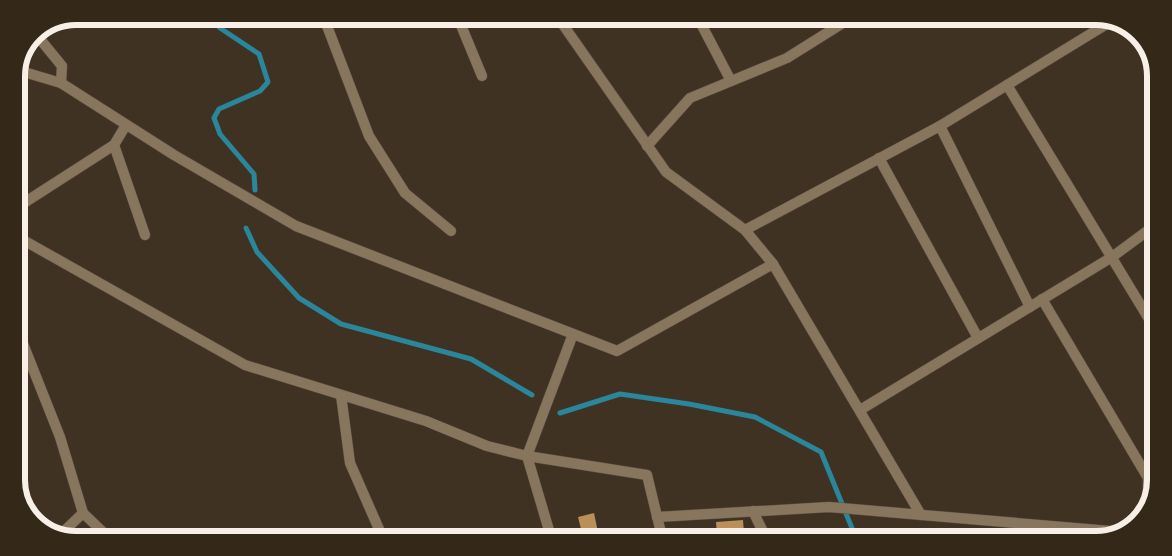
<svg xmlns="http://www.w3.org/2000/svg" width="1172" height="556" font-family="'PT Sans',sans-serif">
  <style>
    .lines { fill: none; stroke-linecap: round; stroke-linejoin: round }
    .stream { stroke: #2a869a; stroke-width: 5 }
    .building { fill: #ba8f58 }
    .street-casing { stroke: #5d5042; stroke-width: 11 }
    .street { stroke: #87755e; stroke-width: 10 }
    .rim { fill: none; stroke: #f8f0e7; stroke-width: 6 }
  </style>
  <rect width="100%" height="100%" fill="#3f3223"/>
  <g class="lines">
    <g class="stream">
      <path d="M210,17L220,28L259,54L268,82L260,91L219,109L214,118L220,134L254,174L255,190"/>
      <path d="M246,228L257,252L299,298L341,324L471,359L532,395"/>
      <path d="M560,413L620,394L689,404L755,417L821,452L856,538"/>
    </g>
  </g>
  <g class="building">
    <path d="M594,513L599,537H583L578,517Z"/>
    <path d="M743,520L744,533L717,535L716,522Z"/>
  </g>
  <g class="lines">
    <g class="street-casing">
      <g id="street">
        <path d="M324,18L369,136L405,193L451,231"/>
        <path d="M458,18L482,76"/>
        <path d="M559,19L666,172L745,230L773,264L921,515"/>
        <path d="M699,20L731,81"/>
        <path d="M35,33L62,66L61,83"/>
        <path d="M17,70L61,83L174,155L296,226L617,351L773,264"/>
        <path d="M1007,85L1152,324"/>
        <path d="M940,126L1030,307"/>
        <path d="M114,145L145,235"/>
        <path d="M647,146L690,98L787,58L846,21"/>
        <path d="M879,158L978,338"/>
        <path d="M16,208L114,145L126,125"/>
        <path d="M745,230L940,126L1110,22"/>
        <path d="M16,236L245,365L426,421L487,446L527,456L647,475L662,537"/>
        <path d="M1042,299L1148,478V508"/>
        <path d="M16,326L60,437L83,513L105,534"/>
        <path d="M341,395L350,463L382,536"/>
        <path d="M860,410L1112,257L1154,226"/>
        <path d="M753,511L766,538"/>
        <path d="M657,517L829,507L1122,532"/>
        <path d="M61,534L83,513"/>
        <path d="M551,537L527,456L573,334"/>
      </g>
    </g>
    <use href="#street" class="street"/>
  </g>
  <path d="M0 0H1172V556H0ZM76 25H1096A51 51 0 0 1 1147 76V480A51 51 0 0 1 1096 531H76A51 51 0 0 1 25 480V76A51 51 0 0 1 76 25Z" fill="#342819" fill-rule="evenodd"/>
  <path class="rim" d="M76 25H1096A51 51 0 0 1 1147 76V480A51 51 0 0 1 1096 531H76A51 51 0 0 1 25 480V76A51 51 0 0 1 76 25Z"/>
</svg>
